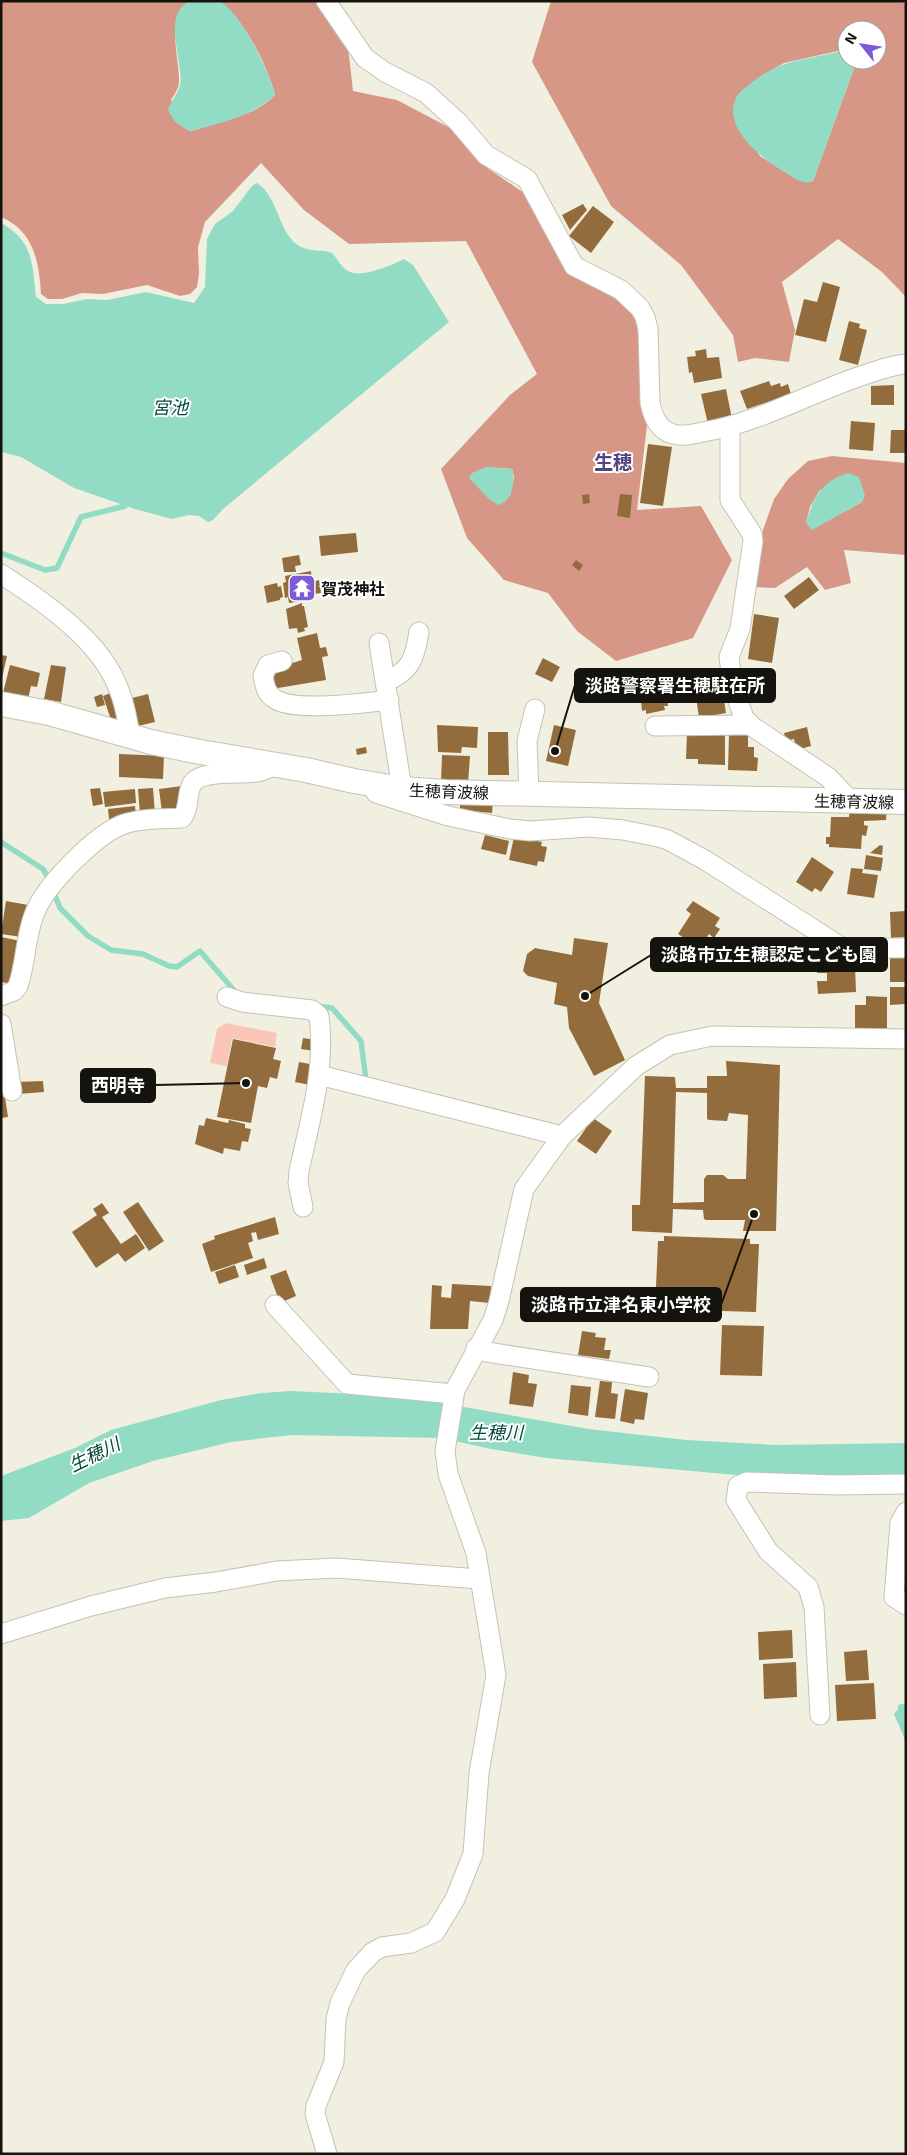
<svg xmlns="http://www.w3.org/2000/svg" width="907" height="2155" font-family="'Exo 2','Noto Sans JP',sans-serif">
  <style>
    .green { fill: #f9c6b8 }
    .forest { fill: #d69786; fill-rule: evenodd }
    .water { fill: #92dcc6 }
    .lines { fill: none; stroke-linecap: round; stroke-linejoin: round }
    .stream { stroke: #92dcc6; stroke-width: 5.5 }
    .building { fill: #936c3d; fill-rule: evenodd }
    .minor-casing { stroke: #c3c3b3; stroke-width: 21 }
    .major-casing { stroke: #c3c3b3; stroke-width: 26 }
    .minor { stroke: #fff; stroke-width: 19 }
    .major { stroke: #fff; stroke-width: 24 }
    .labels { text-anchor: middle; dominant-baseline: central; stroke-width: 4; stroke-linejoin: round; paint-order: stroke }
    .poi-label { font-size: 16px; font-weight: bold; fill: #14130e; stroke: #fff; text-anchor: start }
    .street-label { font-size: 16px; fill: #14130e; stroke: #fff }
    .water-label { font-size: 18px; font-style: italic; fill: #044839; stroke: #fff }
    .quarter-label { font-size: 19px; font-weight: bold; fill: #514481; stroke: #fff }
    .leader { fill: none; stroke: #14130e; stroke-width: 2 }
    .callout-dot { fill: #14130e; stroke: #fff; stroke-width: 2 }
    .callout { fill: #14130e; stroke: #14130e; stroke-width: 2 }
    .callout-label { font-size: 18px; text-anchor: middle; font-weight: bold; fill: #fff }
  </style>
  <rect width="100%" height="100%" fill="#f1f0e0"/>
  <path class="green" d="M226,1023L277,1033L275,1047L232,1038L227,1066L210,1063L217,1029Z"/>
  <g class="forest">
    <path d="M1,1H191C164,12 180,60 179,82C179,88 174,95 171,100L191,131C215,123 262,114 275,94C266,64 245,19 218,1H315L348,47L353,91L397,100L452,129L486,167L527,195L609,294L636,315L647,425L637,510L701,506L732,560L693,638L616,661L577,631L548,593L504,580L467,538L441,469L510,395L537,374L466,241L349,244L304,210L261,163L205,222L198,247L199,274L197,287L190,294L180,296L147,285L103,294L82,293L62,299H48L41,294C39,262 34,231 1,217ZM486,467L512,469L514,477L510,496L469,478Z"/>
    <path d="M551,1H902L906,6V297L882,272L838,239L782,282L795,330L789,362L755,358L738,362L733,335L681,265L611,206L532,62ZM847,30H877V60H857L813,181L798,180L760,156L735,118L734,104L739,94L761,76L784,63L847,49Z"/>
    <path d="M832,456L906,463V555L844,550L851,583L825,590L807,567L775,588L753,587L763,530L774,499L788,479L808,461ZM820,490L862,502L846,511L806,523L810,507Z"/>
  </g>
  <g class="water">
    <path d="M191,1C199,1 211,0 218,1C240,8 269,73 275,94C263,112 211,127 189,131L175,122L168,110C171,101 178,93 180,85C184,61 160,13 191,1Z"/>
    <path d="M847,49V60H857L813,181C804,186 793,177 786,173C763,159 720,128 737,96C740,91 747,87 751,83C785,56 810,61 847,49Z"/>
    <path d="M257,183C280,198 277,234 301,247C312,252 322,249 332,253C337,258 342,268 348,271C359,279 393,265 404,259L413,265L449,322L223,509L213,520L208,522L199,516L189,515L172,519L135,509L74,488L21,457L1,452V223C34,241 32,264 36,297L46,304H63L87,299L107,300L146,292L194,303L205,287L207,239L215,224L233,211L252,186Z"/>
    <path d="M486,467L512,469C515,481 513,502 498,505L490,500L469,478L472,473Z"/>
    <path d="M848,473L859,477L865,496L862,502L812,530L806,523C813,498 822,481 848,473Z"/>
    <path d="M291,1391L378,1395L447,1404L589,1429L686,1440L776,1445L906,1443V1477L748,1476L546,1458L491,1449L441,1438L292,1435L231,1442L153,1461L89,1483L29,1518L1,1521V1476L75,1448L111,1430L221,1400L262,1393Z"/>
    <path d="M906,1703V1742L894,1714L898,1709V1705Z"/>
  </g>
  <g class="lines">
    <g class="stream">
      <path d="M1,553L45,570L57,568L81,517L125,506"/>
      <path d="M1,842L43,869L50,881"/>
      <path d="M53,890L60,908L88,936L111,950L143,954L169,966L177,967L200,951L238,995"/>
      <path d="M315,1006L332,1008L361,1041L366,1080L369,1081"/>
    </g>
  </g>
  <g class="building">
    <path d="M583,204L587,210L570,230L562,215Z"/>
    <path d="M593,206L614,222L591,253L569,236Z"/>
    <path d="M823,282L840,287L826,342L795,335L804,299L817,302Z"/>
    <path d="M849,321L860,324L859,328L867,330L858,365L839,360Z"/>
    <path d="M706,349L707,358L719,357L722,378L694,383L692,372L689,373L687,357L696,356L695,351Z"/>
    <path d="M769,381L771,386L780,383L781,387L788,384L791,394L747,409L740,391Z"/>
    <path d="M894,385V405H871V386Z"/>
    <path d="M726,389L732,419L708,424L701,394Z"/>
    <path d="M851,421L875,423L873,451L849,449Z"/>
    <path d="M891,430H906V453H890Z"/>
    <path d="M648,444L672,447L663,506L640,503Z"/>
    <path d="M589,494L590,503L583,504L582,495Z"/>
    <path d="M620,494L632,495L630,518L617,516Z"/>
    <path d="M356,533L358,552L321,556L319,536Z"/>
    <path d="M299,555L301,565L295,566L296,572H284L282,558Z"/>
    <path d="M576,560L583,565L579,571L572,565Z"/>
    <path d="M311,571L312,582L319,580L321,593L314,594V599L289,603L288,597L285,598L283,583L286,582L285,576Z"/>
    <path d="M809,577L819,590L794,609L784,596Z"/>
    <path d="M277,583L278,587L281,586L283,597L280,598V600L267,603L264,586Z"/>
    <path d="M302,603V606H304L308,627L304,628L305,631L298,633L297,628L289,629L286,609Z"/>
    <path d="M754,614L779,618L772,663L748,659Z"/>
    <path d="M317,633L320,648L326,647L328,656L322,657L326,680L272,689L270,670L302,660L297,638Z"/>
    <path d="M1,655L7,656L2,678L1,677Z"/>
    <path d="M543,658L560,667L552,682L535,674Z"/>
    <path d="M10,665L40,673L37,687L31,686L28,699L3,693Z"/>
    <path d="M51,665L66,667L61,702L44,699Z"/>
    <path d="M662,677L665,678L668,706H664L665,710L646,714V710L642,711L639,681Z"/>
    <path d="M113,692L121,717L111,720L103,696Z"/>
    <path d="M723,693L726,713L699,718L696,697Z"/>
    <path d="M102,694L105,705L97,707L94,697Z"/>
    <path d="M148,694L155,722L138,726L132,698Z"/>
    <path d="M437,725L478,727L477,748L462,747L461,753L438,752Z"/>
    <path d="M554,725L576,730L568,766L546,761Z"/>
    <path d="M807,727L811,746L797,750L794,739L786,741L784,733Z"/>
    <path d="M488,732H508L509,775H488Z"/>
    <path d="M687,734L725,735V765L698,764V759H686Z"/>
    <path d="M729,734L748,735V747H754V757L758,758L757,771L728,770Z"/>
    <path d="M366,747L367,753L357,755L356,749Z"/>
    <path d="M119,754L164,756L163,779L119,777Z"/>
    <path d="M442,755L470,756L468,784L441,782Z"/>
    <path d="M182,786L181,810L162,812L159,789Z"/>
    <path d="M100,788L103,804L93,806L90,789Z"/>
    <path d="M153,788L155,814L140,815L138,789Z"/>
    <path d="M135,789L136,803L105,807L103,792Z"/>
    <path d="M460,800L493,801L492,813L460,810Z"/>
    <path d="M135,806L136,816L109,819L108,809Z"/>
    <path d="M850,808H887L886,820L864,821V825L868,826L866,836L862,835L861,849L829,847V844H826V837H830L831,817H849Z"/>
    <path d="M485,835L509,841L506,855L481,849Z"/>
    <path d="M514,837L542,842L541,846L547,847L544,862L538,861L537,866L509,860Z"/>
    <path d="M880,845L883,846L882,855L870,853Z"/>
    <path d="M866,855L883,858L881,871L864,869Z"/>
    <path d="M812,857L834,872L821,892L815,888L812,892L796,882Z"/>
    <path d="M851,868L863,869L862,873L878,875L874,898L847,894Z"/>
    <path d="M6,901L28,905L22,937L1,934Z"/>
    <path d="M693,901L720,918L715,926L720,929L714,938L709,934L700,948L678,934L691,914L686,910Z"/>
    <path d="M906,911V937L891,938L890,912Z"/>
    <path d="M814,935L820,954L784,966L782,960L778,961L774,949Z"/>
    <path d="M1,937L21,941L13,984L1,982Z"/>
    <path d="M574,938L608,943L599,1003L625,1060L594,1076L569,1028L567,1007L554,1004L557,983L528,976L523,971L527,954L535,948L572,955Z"/>
    <path d="M845,954H861V965H855L856,992L818,994L817,981H827V973H817V960L845,959Z"/>
    <rect x="890" y="956" width="16" height="26"/>
    <path d="M890,987H906V1004L890,1005Z"/>
    <path d="M866,996L887,997V1029L855,1028V1005H866Z"/>
    <path d="M303,1038L316,1040L314,1051L301,1049Z"/>
    <path d="M233,1039L276,1048L273,1059L281,1061L277,1079L270,1077L267,1088L258,1086L251,1123L217,1117Z"/>
    <path d="M726,1061L780,1065L776,1231H743L745,1220H706L704,1219L703,1210L673,1209L672,1233L632,1231V1205H640L645,1076L675,1077L676,1088H707V1076H727ZM676,1092L707,1093V1119L709,1120L727,1121L729,1113L748,1115L746,1179H728L723,1175H707L704,1179V1202L673,1203Z"/>
    <path d="M299,1062L315,1065L310,1085L295,1082Z"/>
    <path d="M1,1071L8,1117L1,1118Z"/>
    <path d="M43,1081L44,1092L18,1094L17,1082Z"/>
    <path d="M206,1118L228,1123L229,1120L245,1124V1128L251,1129L248,1142L242,1141L240,1151L224,1148L223,1154L195,1144L199,1125L204,1126Z"/>
    <path d="M593,1118L612,1131L596,1154L577,1141Z"/>
    <path d="M138,1202L164,1241L149,1251L123,1212Z"/>
    <path d="M102,1203L109,1213L102,1217L121,1244L136,1234L145,1248L125,1262L118,1253L96,1268L72,1232L97,1215L93,1209Z"/>
    <path d="M275,1217L279,1234L258,1240L256,1232L251,1233L253,1241L248,1243L253,1258L211,1272L202,1244L215,1239L214,1236Z"/>
    <path d="M664,1236L750,1239V1244H759L756,1312L655,1309L658,1241H664Z"/>
    <path d="M264,1258L267,1268L247,1275L244,1265Z"/>
    <path d="M235,1265L239,1277L219,1284L215,1272Z"/>
    <path d="M286,1270L296,1296L280,1303L270,1276Z"/>
    <path d="M452,1284L491,1286L490,1303L470,1301L468,1329H430L432,1285L442,1286L441,1297L451,1298Z"/>
    <path d="M722,1325L764,1326L762,1376L720,1375Z"/>
    <path d="M582,1331L596,1333L595,1337L606,1338L604,1350H611L609,1359L578,1355Z"/>
    <path d="M513,1372L529,1375L528,1383L537,1384L533,1407L509,1404Z"/>
    <path d="M600,1381L612,1382L611,1393L618,1394L615,1419L595,1417Z"/>
    <path d="M571,1385L591,1387L588,1416L568,1413Z"/>
    <path d="M625,1389L648,1393L644,1420L635,1419L634,1424L620,1421Z"/>
    <path d="M792,1630L793,1658L759,1660L758,1632Z"/>
    <path d="M867,1650L869,1680L846,1681L844,1652Z"/>
    <path d="M796,1662L797,1697L764,1699L763,1664Z"/>
    <path d="M874,1683L876,1719L837,1721L835,1685Z"/>
  </g>
  <g class="lines">
    <g class="minor-casing">
      <g id="minor">
        <path d="M326,1L365,58L385,72L426,93L458,122L486,155L527,179L574,266L621,290L640,308L645,317L648,329L650,403C653,416 658,430 673,434C683,437 694,434 703,432C757,423 806,395 858,377C874,372 889,365 906,364"/>
        <path d="M730,428V500L752,534L753,541L740,629L729,657L733,686L744,718L753,727L828,777L850,800"/>
        <path d="M1,574C43,601 102,641 119,690C125,704 127,719 130,734"/>
        <path d="M379,643L402,789"/>
        <path d="M282,661L268,665L263,676C265,686 266,694 275,699C294,712 365,703 389,700"/>
        <path d="M386,681C411,672 415,657 419,632"/>
        <path d="M655,726L750,725"/>
        <path d="M376,793L448,816L510,829L530,831L589,827L623,830L658,837L668,840L705,860L843,948H906"/>
        <path d="M529,793L527,741L535,709"/>
        <path d="M1,996L14,991L18,986C26,963 25,938 34,915C44,886 96,834 124,824C142,818 163,819 182,818C190,808 186,795 192,784C201,769 242,775 257,772C262,771 267,769 272,767"/>
        <path d="M227,997L242,1002L312,1010L319,1016C326,1068 310,1120 299,1171L298,1183L303,1207"/>
        <path d="M1,1024L12,1091"/>
        <path d="M319,1075L562,1136"/>
        <path d="M275,1305L347,1384L454,1394"/>
        <path d="M476,1348L487,1352L649,1377"/>
        <path d="M906,1512L900,1523L894,1597L906,1605"/>
        <path d="M1,1634L91,1606L165,1588L216,1582L277,1571L336,1568L479,1579"/>
        <path d="M820,1715L814,1607L808,1587L768,1551L736,1500L738,1486L747,1482L836,1485L906,1484"/>
        <path d="M327,2154L315,2114L316,2106L334,2062L336,2019L340,2003L356,1970L373,1952L382,1947L411,1943L435,1932L455,1899L473,1854L479,1773L496,1675L476,1553L448,1474L445,1451L455,1390L493,1320L499,1301L524,1189L562,1136L636,1066L670,1045L712,1036L906,1039"/>
      </g>
    </g>
    <g class="major-casing">
      <path id="major" d="M1,704L49,713L151,742L195,751L306,770L354,781L402,789L446,792L906,802"/>
    </g>
    <use href="#minor" class="minor"/>
    <use href="#major" class="major"/>
  </g>
  <defs>
    <g id="temple-square" transform="scale(1.4375)"><rect x="-9" y="-9" width="18" height="18" rx="4" fill="#7c5bd5" stroke="#fff"/><path d="M0-6L5-2H3V0L6.5 2.5H4V6H1.5V3h-3V6H-4V2.5H-6.5L-3 0V-2H-5Z" fill="#fff"/></g>
  </defs>
  <g fill-rule="evenodd">
    <use href="#temple-square" x="302" y="588"/>
  </g>
  <g class="labels">
    <g class="poi-label">
      <text x="321" y="588">賀茂神社</text>
    </g>
    <g class="street-label">
      <text transform="translate(449 791) rotate(2)">生穂育波線</text>
      <text transform="translate(854 801) rotate(1)">生穂育波線</text>
    </g>
    <g class="water-label">
      <text x="170" y="407">宮池</text>
      <text x="496" y="1432">生穂川</text>
      <text transform="translate(94 1454) rotate(-26)">生穂川</text>
    </g>
    <g class="quarter-label">
      <text x="613" y="461">生穂</text>
    </g>
  </g>
  <path class="leader" d="M555 751L575 685M585 996L651 955M246 1083L155 1085M754 1214L721 1305"/>
  <g class="callout-dot">
    <circle cx="555" cy="751" r="5"/>
    <circle cx="585" cy="996" r="5"/>
    <circle cx="246" cy="1083" r="5"/>
    <circle cx="754" cy="1214" r="5"/>
  </g>
  <g class="callout">
    <rect x="575" y="669" width="200" height="33" rx="5"/>
    <rect x="651" y="938" width="236" height="33" rx="5"/>
    <rect x="81" y="1069" width="74" height="33" rx="5"/>
    <rect x="521" y="1288" width="200" height="33" rx="5"/>
  </g>
  <g class="callout-label">
    <text x="675" y="692">淡路警察署生穂駐在所</text>
    <text x="769" y="961">淡路市立生穂認定こども園</text>
    <text x="118" y="1092">西明寺</text>
    <text x="621" y="1311">淡路市立津名東小学校</text>
  </g>
  <rect width="907" height="2155" fill="none" stroke="#14130e" stroke-width="5"/>
  <g transform="translate(862 45) rotate(300)"><circle r="24" fill="#ffffff" stroke="#a1a19f"/>
  <path d="M0-4L9 19L0 12L-9 19Z" fill="#7c5bd5"/>
  <text y="-8" font-size="14" font-weight="bold" text-anchor="middle" fill="#14130e">N</text>
  </g>
</svg>
